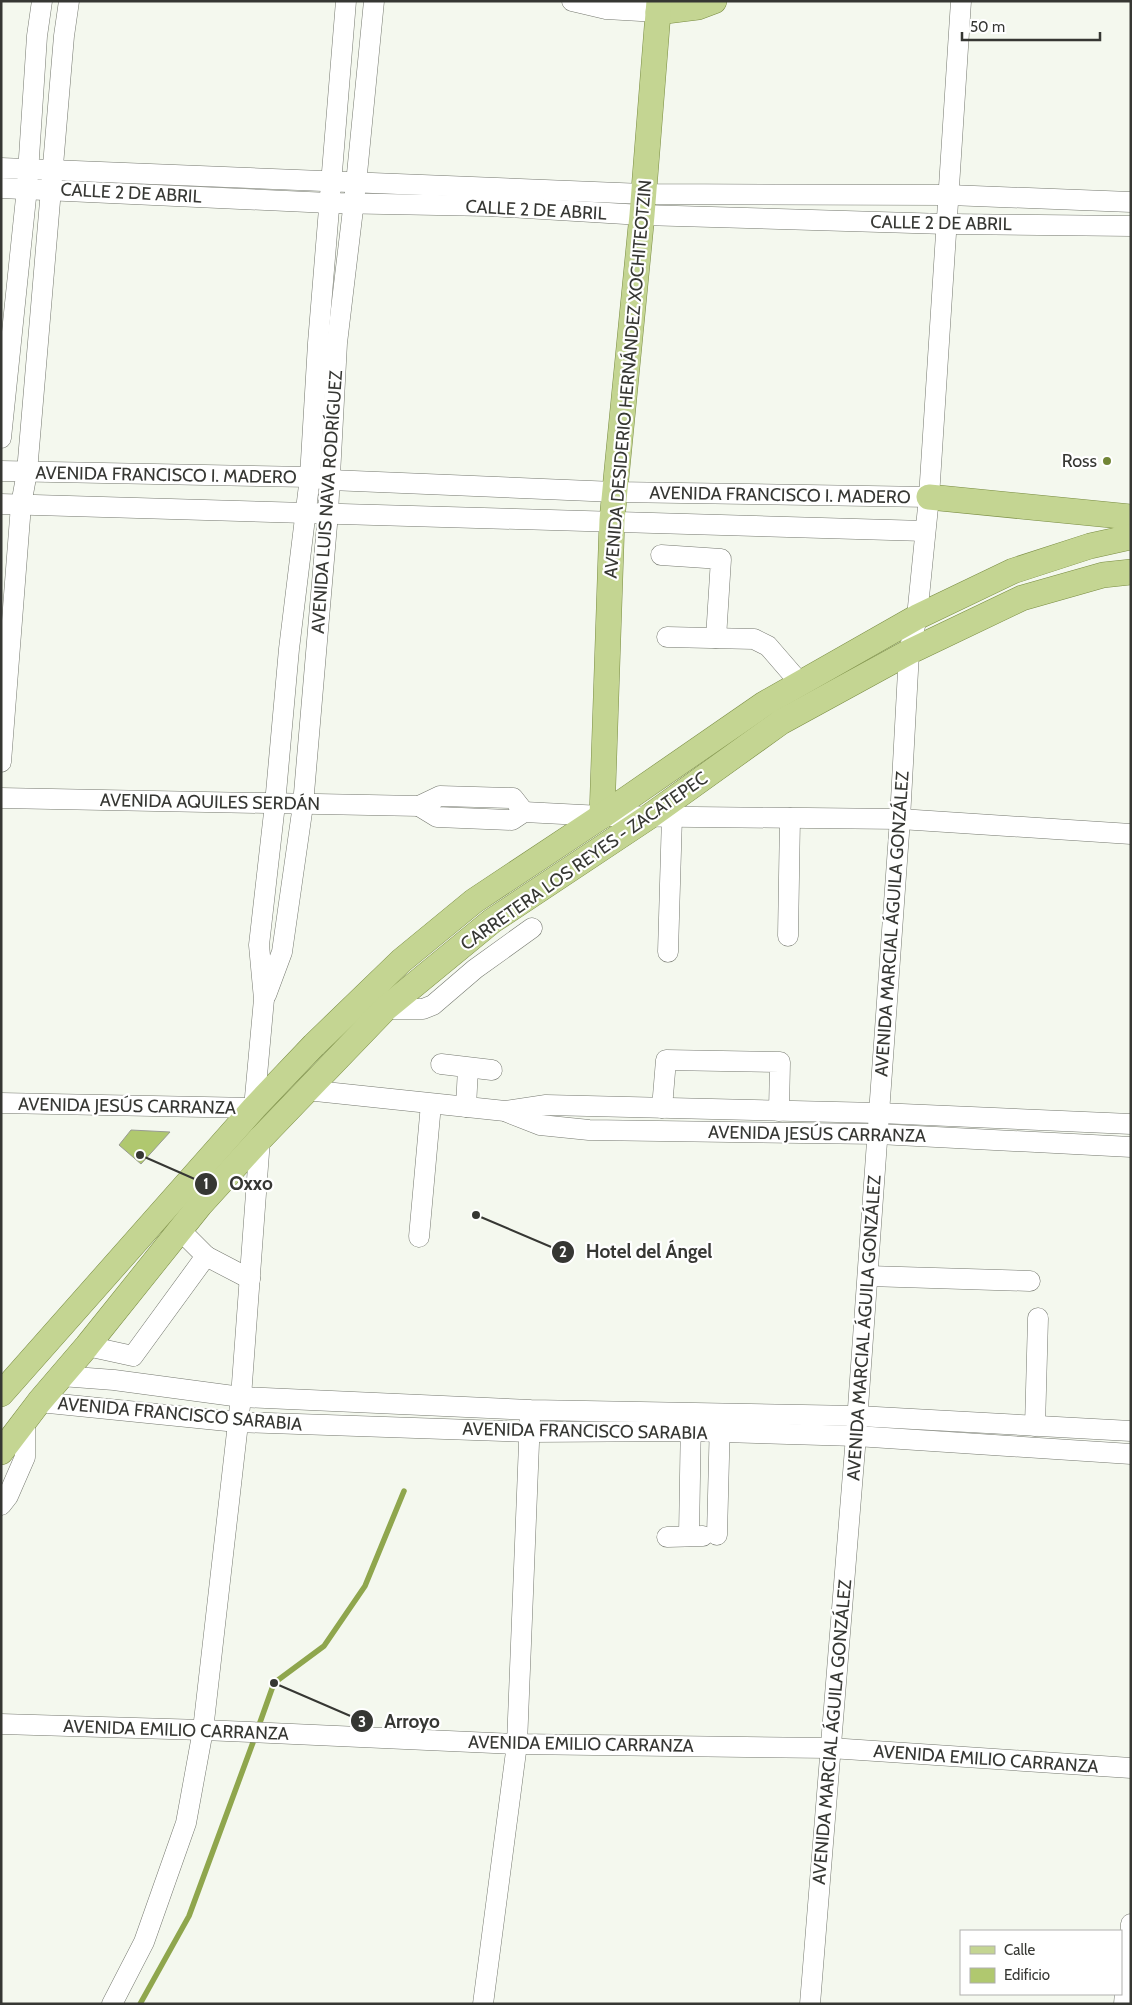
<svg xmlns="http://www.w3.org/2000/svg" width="1132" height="2005" font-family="Cabin,sans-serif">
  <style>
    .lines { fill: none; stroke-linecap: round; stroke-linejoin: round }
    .stream { stroke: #8fa64d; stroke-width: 5.5 }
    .building { fill: #b0c86f; stroke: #989b92 }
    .minor-casing { stroke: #75786f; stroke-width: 21 }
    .major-casing { stroke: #798c42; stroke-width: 26 }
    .minor { stroke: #fff; stroke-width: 20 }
    .major { stroke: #c4d592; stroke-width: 25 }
    .poi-dot { fill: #718535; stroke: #fff; stroke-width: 2 }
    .labels { text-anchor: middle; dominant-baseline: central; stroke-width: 4.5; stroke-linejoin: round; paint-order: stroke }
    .street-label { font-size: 18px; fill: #363733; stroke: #fff }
    .poi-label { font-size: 18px; fill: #363733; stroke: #fff; text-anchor: end }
    .leader { fill: none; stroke: #363733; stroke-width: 2 }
    .callout-dot { fill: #363733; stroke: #fff; stroke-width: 2 }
    .mark-label { font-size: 15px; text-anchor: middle; font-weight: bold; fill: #fff }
    .callout-label { font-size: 19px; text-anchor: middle; font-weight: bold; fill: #363733; stroke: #fff; stroke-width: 4.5; stroke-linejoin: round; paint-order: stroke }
  </style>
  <rect width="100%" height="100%" fill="#f4f8ee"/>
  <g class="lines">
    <g class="stream">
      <path d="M258,1728L274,1683L324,1646L365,1586L404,1491"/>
      <path d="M140,2004L189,1916L255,1737"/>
    </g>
  </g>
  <path class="building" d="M131,1130L170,1132L141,1164L119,1145Z"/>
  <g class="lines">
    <g class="minor-casing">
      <g id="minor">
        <path d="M572,1L606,9L658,12"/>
        <path d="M1,168L644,194L949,195L1131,202"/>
        <path d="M1,188L330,203L490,206L642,215L946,224L1131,226"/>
        <path d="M1,438L27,188L37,36L42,1"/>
        <path d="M1,471L310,477L330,480L615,492L929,497"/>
        <path d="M1,504L925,531"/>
        <path d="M661,555L721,559L716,638"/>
        <path d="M667,637L754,639L768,646L800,683"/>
        <path d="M1,762L21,505L27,472L64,36L69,1"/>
        <path d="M1,798L419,806L440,796L513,798L524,812"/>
        <path d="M419,806L437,817L512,820L524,812L602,816L900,819L1131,834"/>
        <path d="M788,936L790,818"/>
        <path d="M668,952L672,816"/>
        <path d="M266,995L282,952L303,805L328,513L337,343L356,184L374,1"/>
        <path d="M385,1009H423L433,1005L475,969L532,928"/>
        <path d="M441,1064L492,1070"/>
        <path d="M306,1090L505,1111L546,1105L879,1113L1131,1124"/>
        <path d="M1,1103L254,1108L264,999L259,945L275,804L289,649L310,477L318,343L346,1"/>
        <path d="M466,1107L468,1068"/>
        <path d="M662,1108L666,1060L780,1062L779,1111"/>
        <path d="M507,1112L540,1125L589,1130L878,1134L1131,1147"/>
        <path d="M419,1237L431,1104"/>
        <path d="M206,1256L250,1279"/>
        <path d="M868,1276L1030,1281"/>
        <path d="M87,1346L133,1356L206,1256L180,1230"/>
        <path d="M61,1376L114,1380L241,1397L531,1410L858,1416L1131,1431"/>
        <path d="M39,1402L237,1422L530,1432L690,1431L856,1436L1131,1454"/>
        <path d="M1035,1426L1038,1318"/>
        <path d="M1,1505L8,1496L25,1457V1422"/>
        <path d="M717,1535L720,1419"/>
        <path d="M689,1536L691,1417"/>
        <path d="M667,1537L703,1536"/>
        <path d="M1,1724L203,1730L517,1744L830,1748L1131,1768"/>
        <path d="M112,2004L144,1942L186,1823L203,1730L241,1397L260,1139"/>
        <path d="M483,2004L517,1744L530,1418"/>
        <path d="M810,2004L856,1436L900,819L909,652L917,617L929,497L961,1"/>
        <path d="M1124,2004L1131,1924"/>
      </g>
    </g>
    <g class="major-casing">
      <g id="major">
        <path d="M658,12L698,7L714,1"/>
        <path d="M929,497L1131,517"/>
        <path d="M602,816L612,520L642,215L659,1"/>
        <path d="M1,1394L254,1108L314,1045L401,961L474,901L602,816L764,704L917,617L1013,571L1090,546L1131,537"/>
        <path d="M1,1452L39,1402L87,1346L200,1205L260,1139L385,1009L492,921L650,816L781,722L909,652L1022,598L1103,575L1131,572"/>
      </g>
    </g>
    <use href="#minor" class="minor"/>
    <use href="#major" class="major"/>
  </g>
  <circle class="poi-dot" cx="1107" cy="461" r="5"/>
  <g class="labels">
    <g class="street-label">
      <text transform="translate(131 193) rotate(3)">CALLE 2 DE ABRIL</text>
      <text transform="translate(536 210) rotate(3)">CALLE 2 DE ABRIL</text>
      <text transform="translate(941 223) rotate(1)">CALLE 2 DE ABRIL</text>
      <text transform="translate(628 379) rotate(-85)">AVENIDA DESIDERIO HERNÁNDEZ XOCHITEOTZIN</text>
      <text transform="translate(166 475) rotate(1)">AVENIDA FRANCISCO I. MADERO</text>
      <text transform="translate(780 495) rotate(1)">AVENIDA FRANCISCO I. MADERO</text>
      <text transform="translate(327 502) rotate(-86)">AVENIDA LUIS NAVA RODRÍGUEZ</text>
      <text transform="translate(210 802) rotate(1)">AVENIDA AQUILES SERDÁN</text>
      <text transform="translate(584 861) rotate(-35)">CARRETERA LOS REYES - ZACATEPEC</text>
      <text transform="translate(892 924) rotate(-86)">AVENIDA MARCIAL ÁGUILA GONZÁLEZ</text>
      <text transform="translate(127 1106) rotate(1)">AVENIDA JESÚS CARRANZA</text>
      <text transform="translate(817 1134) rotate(1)">AVENIDA JESÚS CARRANZA</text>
      <text transform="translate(864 1328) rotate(-86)">AVENIDA MARCIAL ÁGUILA GONZÁLEZ</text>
      <text transform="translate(180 1414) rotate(5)">AVENIDA FRANCISCO SARABIA</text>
      <text transform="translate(585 1431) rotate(1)">AVENIDA FRANCISCO SARABIA</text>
      <text transform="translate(176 1730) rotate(2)">AVENIDA EMILIO CARRANZA</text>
      <text transform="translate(832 1732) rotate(-85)">AVENIDA MARCIAL ÁGUILA GONZÁLEZ</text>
      <text transform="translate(581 1744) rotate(1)">AVENIDA EMILIO CARRANZA</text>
      <text transform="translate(986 1759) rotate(4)">AVENIDA EMILIO CARRANZA</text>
    </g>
    <g class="poi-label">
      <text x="1097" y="461">Ross</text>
    </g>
  </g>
  <path class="leader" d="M140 1155L206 1184M476 1215L563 1252M274 1683L362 1721"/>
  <g class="callout-dot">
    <circle cx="140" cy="1155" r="5"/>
    <circle cx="476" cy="1215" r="5"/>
    <circle cx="274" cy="1683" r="5"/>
    <circle cx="206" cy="1184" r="12"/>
    <circle cx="563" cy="1252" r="12"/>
    <circle cx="362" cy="1721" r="12"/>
  </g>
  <g class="mark-label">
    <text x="206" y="1189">1</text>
    <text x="563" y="1257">2</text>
    <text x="362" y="1727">3</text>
  </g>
  <g class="callout-label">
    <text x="251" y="1190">Oxxo</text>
    <text x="649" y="1258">Hotel del Ángel</text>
    <text x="412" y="1728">Arroyo</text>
  </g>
  <rect width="1132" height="2005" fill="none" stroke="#363733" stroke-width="5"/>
  <rect x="960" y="1930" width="162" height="65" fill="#ffffff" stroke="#afafad"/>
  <rect x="970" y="1946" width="25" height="8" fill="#c4d592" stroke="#afafad"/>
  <text x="1004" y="1955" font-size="15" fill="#363733">Calle</text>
  <rect x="970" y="1968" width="25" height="15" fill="#b0c86f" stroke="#afafad"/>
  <text x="1004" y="1980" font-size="15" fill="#363733">Edificio</text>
  <path d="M962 32v8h138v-8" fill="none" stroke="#363733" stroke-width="2.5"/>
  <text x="970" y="32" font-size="15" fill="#363733" stroke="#ffffff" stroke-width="4" paint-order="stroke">50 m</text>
</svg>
